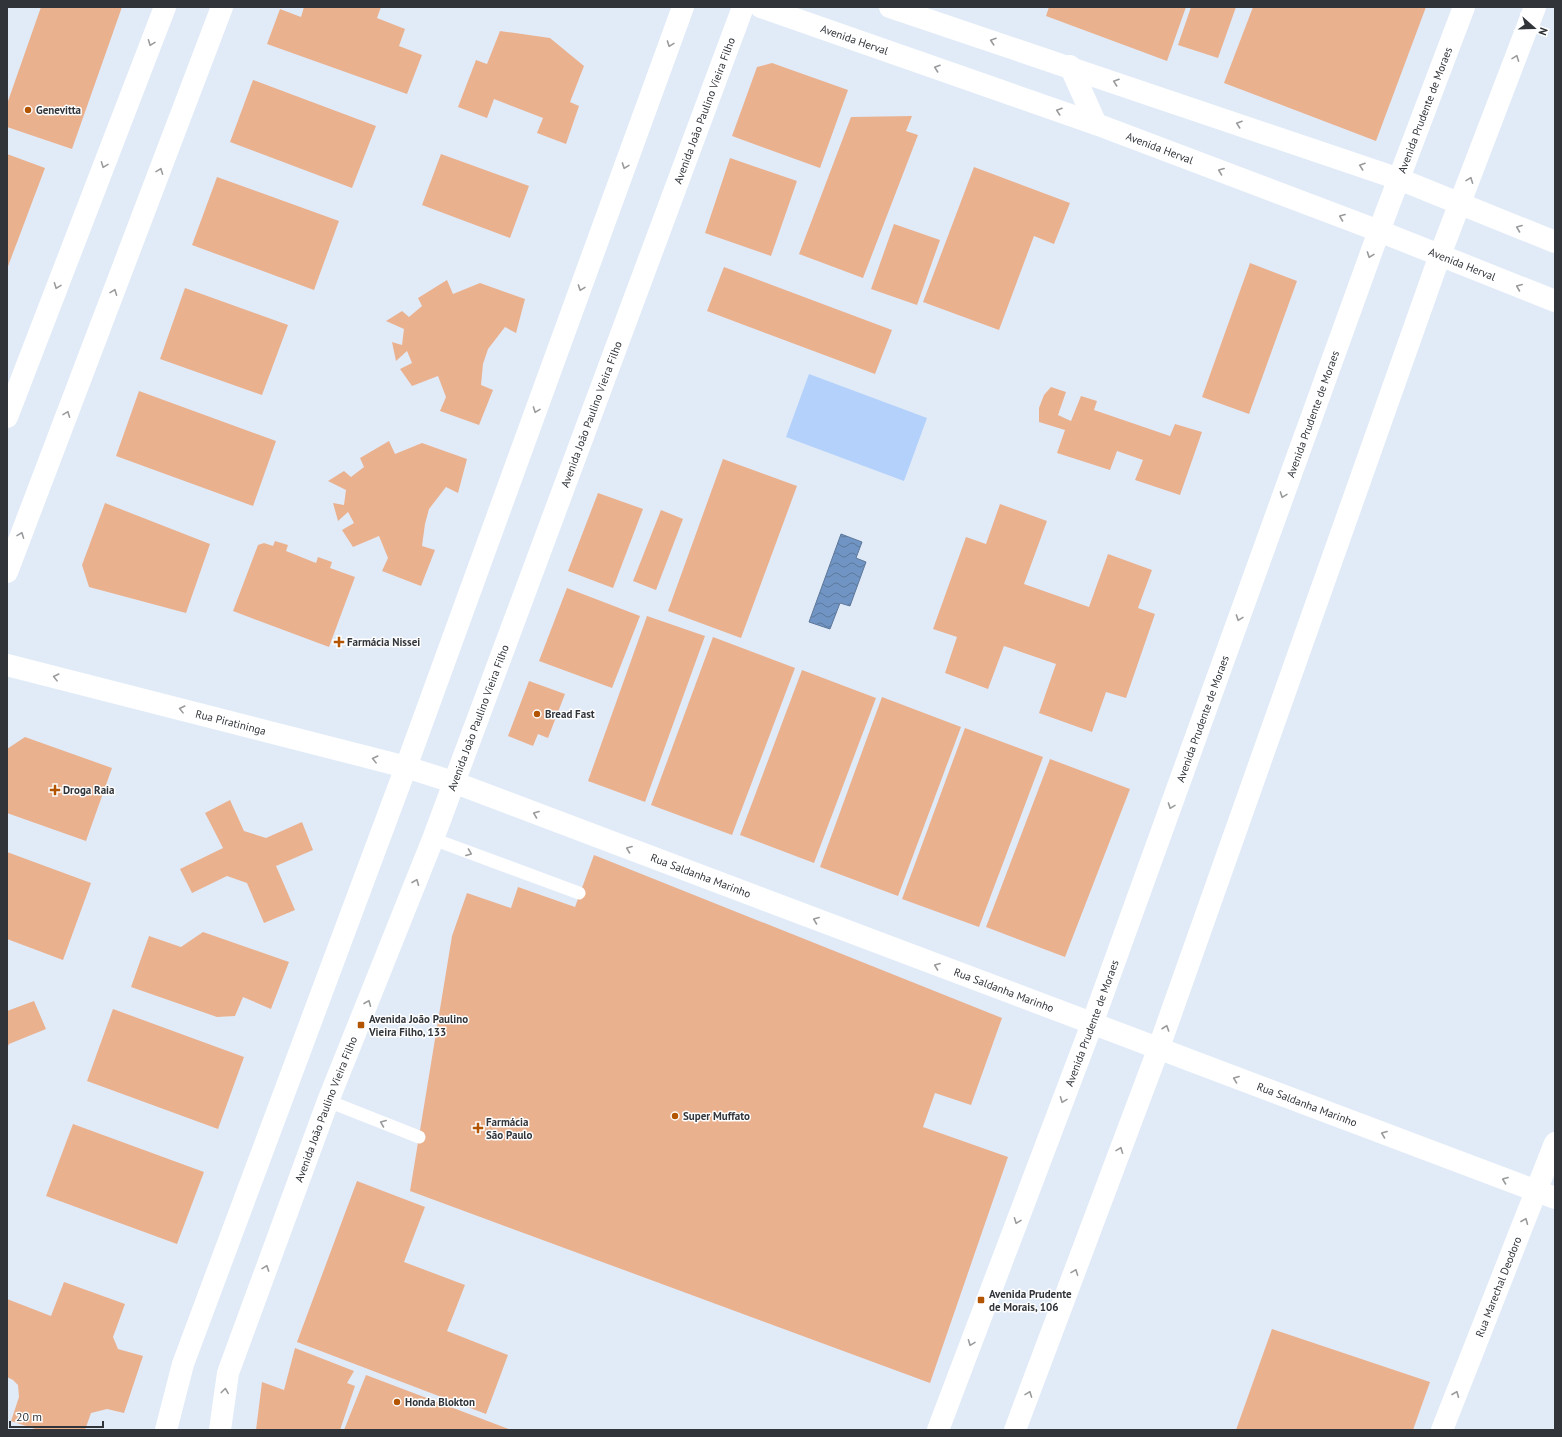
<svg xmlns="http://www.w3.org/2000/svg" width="1562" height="1437" font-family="'PT Sans',sans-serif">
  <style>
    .pitch { fill: #b3d1fa }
    .water { fill: url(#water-waves); stroke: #5d789a }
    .building { fill: #eab18f }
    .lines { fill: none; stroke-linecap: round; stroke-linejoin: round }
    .lane { stroke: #fff; stroke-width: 13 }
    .street { stroke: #fff; stroke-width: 22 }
    .secondary { stroke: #fff; stroke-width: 22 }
    .oneway { stroke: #989a9c }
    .poi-dot { fill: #b35500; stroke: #fff; stroke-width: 1.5 }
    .labels { text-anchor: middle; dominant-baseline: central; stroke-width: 3; stroke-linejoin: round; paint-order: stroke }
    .street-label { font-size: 11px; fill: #31353a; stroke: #fff }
    .poi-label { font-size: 11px; font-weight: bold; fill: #31353a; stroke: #fff; text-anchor: start }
  </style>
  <defs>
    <pattern id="water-waves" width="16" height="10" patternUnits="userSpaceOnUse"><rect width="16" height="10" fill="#7094c3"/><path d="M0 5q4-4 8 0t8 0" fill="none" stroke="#5d7a9f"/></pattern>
  </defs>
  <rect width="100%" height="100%" fill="#e1ebf8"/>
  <path class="pitch" d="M809,374L927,418L904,481L786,437Z"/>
  <path class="water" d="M841,534L862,542L856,558L866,562L850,606L840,603L830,629L809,622Z"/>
  <g class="building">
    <path d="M41,7H122L72,149L7,127V104Z"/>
    <path d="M304,7H381L377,18L405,29L399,46L422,55L407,94L267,44L280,9L301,17Z"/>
    <path d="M1049,7H1186L1167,61L1046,16Z"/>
    <path d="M1191,7H1236L1218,58L1178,45Z"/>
    <path d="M1253,7H1426L1376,141L1224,83Z"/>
    <path d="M500,31L550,38L584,66L570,102L579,106L566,144L537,133L543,118L494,99L487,118L458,107L476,60L487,64Z"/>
    <path d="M772,63L848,90L820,168L732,136L757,67Z"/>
    <path d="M253,80L376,126L352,188L230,142Z"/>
    <path d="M912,116L906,131L918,135L863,278L799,254L851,117Z"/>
    <path d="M7,154L45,168L7,269Z"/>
    <path d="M441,154L529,186L510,238L422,205Z"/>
    <path d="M730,158L797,181L771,256L705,233Z"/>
    <path d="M974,167L1070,203L1054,244L1034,236L999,330L923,302Z"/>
    <path d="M217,177L339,221L314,290L192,245Z"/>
    <path d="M894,224L940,240L917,305L871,289Z"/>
    <path d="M1250,263L1297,281L1249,414L1202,397Z"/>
    <path d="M724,267L892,330L875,374L707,311Z"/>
    <path d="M447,280L453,294L480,283L525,299L516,333L505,327L488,349L483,364L481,385L493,390L479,425L440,411L446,397L438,376L412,386L400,369L412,363L407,351L396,361L392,342L402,345L404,329L386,321L402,311L409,317L422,306L418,298Z"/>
    <path d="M185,288L288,325L262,395L160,359Z"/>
    <path d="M1051,387L1066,392L1058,415L1071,421L1081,396L1097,401L1094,410L1170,436L1175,424L1202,432L1180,495L1135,480L1143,460L1117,451L1110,470L1057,453L1065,430L1039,422V408L1044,395Z"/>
    <path d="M139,391L276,441L253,506L116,456Z"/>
    <path d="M389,441L395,454L422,443L467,459L458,493L446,487L429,509L425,524L422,546L435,550L421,586L382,571L388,558L379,536L353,547L342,530L354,523L348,512L338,521L333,503L344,505L346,490L328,481L344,471L351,477L364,467L360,458Z"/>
    <path d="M723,459L797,486L741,638L668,611Z"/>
    <path d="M598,493L643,509L613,588L568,571Z"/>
    <path d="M105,503L210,544L186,613L89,587L82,565Z"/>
    <path d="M1000,504L1047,521L1024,584L1089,607L1108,554L1152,570L1138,608L1155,614L1126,698L1106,692L1092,732L1039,713L1056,664L1004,646L988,689L945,673L957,637L933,629L966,537L986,544Z"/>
    <path d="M661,510L683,519L656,590L633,581Z"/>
    <path d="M275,541L288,545L286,551L316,563L318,557L332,562L330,568L355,577L329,647L233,611L258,545L264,543L273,546Z"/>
    <path d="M567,588L640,616L612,688L539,661Z"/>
    <path d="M647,616L705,636L645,802L588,781Z"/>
    <path d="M713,637L795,668L732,835L651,805Z"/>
    <path d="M802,670L876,698L814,863L740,835Z"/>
    <path d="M529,681L565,694L548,738L538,734L533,746L508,736Z"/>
    <path d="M882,697L961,727L898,896L820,867Z"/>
    <path d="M965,728L1043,757L979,927L902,899Z"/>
    <path d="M25,737L112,768L86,841L7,813V749Z"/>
    <path d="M1050,759L1130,789L1065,957L986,927Z"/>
    <path d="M230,800L244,831L266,838L302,822L313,850L276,866L295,910L264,923L247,883L227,876L192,893L180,869L223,848L205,813Z"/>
    <path d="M7,852L91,883L63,960L7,939Z"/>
    <path d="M594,855L1002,1018L971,1105L935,1093L923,1127L1008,1157L930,1383L410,1191L452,936L467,893L511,908L518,887L575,907Z"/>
    <path d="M203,932L289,962L271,1009L243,997L235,1016L217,1017L131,987L149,936L181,947Z"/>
    <path d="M34,1001L46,1029L9,1044L7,1048V1011Z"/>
    <path d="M113,1009L244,1057L218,1129L87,1081Z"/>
    <path d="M73,1124L204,1172L177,1244L46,1196Z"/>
    <path d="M357,1181L425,1207L404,1262L465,1285L447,1331L508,1355L486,1414L297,1342Z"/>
    <path d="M64,1282L125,1304L113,1337L118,1349L143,1356L124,1413L107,1409L91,1413L85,1430H38L11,1421L19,1397L18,1385L13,1380L7,1377V1299L51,1316Z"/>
    <path d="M1272,1329L1430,1382L1413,1430H1236Z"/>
    <path d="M295,1348L354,1371L347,1383L355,1386L340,1430H256L262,1382L284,1390Z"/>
    <path d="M366,1375L511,1430H344Z"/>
  </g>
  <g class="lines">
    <g class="lane">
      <path d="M433,839L579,893"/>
      <path d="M328,1101L419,1137"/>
    </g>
    <g class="street">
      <path id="s1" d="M7,665L406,767L453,782L1555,1198"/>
      <path id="s2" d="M1442,1430L1555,1143"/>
    </g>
    <g class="secondary">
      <path id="s3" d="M761,7L1096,124L1379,231L1555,301"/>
      <path d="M890,7L1399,179L1555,242"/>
      <path d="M1070,66L1096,124"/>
      <path d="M7,417L165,7"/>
      <path d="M7,572L222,7"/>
      <path d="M166,1430L183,1364L406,767L683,7"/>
      <path id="s4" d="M220,1430L228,1373L328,1101L433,839L743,7"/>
      <path id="s5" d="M938,1430L1092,1024L1379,231L1464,7"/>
      <path d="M1015,1430L1158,1050L1440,255L1535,7"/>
    </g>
  </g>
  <defs><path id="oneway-chevron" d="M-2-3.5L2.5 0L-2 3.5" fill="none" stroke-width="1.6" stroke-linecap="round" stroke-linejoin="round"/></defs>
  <g class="oneway">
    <use href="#oneway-chevron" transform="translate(993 41) rotate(-162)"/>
    <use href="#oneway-chevron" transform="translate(151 43) rotate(111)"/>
    <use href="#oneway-chevron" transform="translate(670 44) rotate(110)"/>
    <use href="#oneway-chevron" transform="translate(1516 58) rotate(-69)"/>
    <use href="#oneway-chevron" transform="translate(937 68) rotate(-161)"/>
    <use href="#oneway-chevron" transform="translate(1116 82) rotate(-161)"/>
    <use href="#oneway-chevron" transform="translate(1059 111) rotate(-161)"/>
    <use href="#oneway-chevron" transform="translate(1239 124) rotate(-161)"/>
    <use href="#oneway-chevron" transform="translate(104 165) rotate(111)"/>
    <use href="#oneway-chevron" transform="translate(625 166) rotate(110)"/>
    <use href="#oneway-chevron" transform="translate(1362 166) rotate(-161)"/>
    <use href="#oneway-chevron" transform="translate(160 171) rotate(-69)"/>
    <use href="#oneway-chevron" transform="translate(1221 171) rotate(-159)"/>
    <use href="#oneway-chevron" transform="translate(1470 180) rotate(-69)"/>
    <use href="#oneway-chevron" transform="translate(1342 217) rotate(-159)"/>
    <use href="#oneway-chevron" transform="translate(1519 228) rotate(-159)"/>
    <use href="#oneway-chevron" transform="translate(1370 255) rotate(110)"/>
    <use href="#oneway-chevron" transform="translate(57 286) rotate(111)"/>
    <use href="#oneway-chevron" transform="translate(1519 287) rotate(-158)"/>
    <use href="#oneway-chevron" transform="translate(581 288) rotate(110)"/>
    <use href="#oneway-chevron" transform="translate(114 292) rotate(-69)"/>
    <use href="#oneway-chevron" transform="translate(536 410) rotate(110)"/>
    <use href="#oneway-chevron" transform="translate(67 414) rotate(-69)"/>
    <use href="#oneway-chevron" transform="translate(1283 495) rotate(110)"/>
    <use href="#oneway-chevron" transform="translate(21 535) rotate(-69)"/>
    <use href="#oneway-chevron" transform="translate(1239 618) rotate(110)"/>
    <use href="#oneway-chevron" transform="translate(56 677) rotate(-166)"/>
    <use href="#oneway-chevron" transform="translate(182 709) rotate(-166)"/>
    <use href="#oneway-chevron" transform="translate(375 759) rotate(-166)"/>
    <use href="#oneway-chevron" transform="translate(1171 806) rotate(110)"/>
    <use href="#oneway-chevron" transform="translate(536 814) rotate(-159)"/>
    <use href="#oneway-chevron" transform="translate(629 849) rotate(-159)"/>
    <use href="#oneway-chevron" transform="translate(469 853) rotate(21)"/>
    <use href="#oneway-chevron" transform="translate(416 882) rotate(-68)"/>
    <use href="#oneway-chevron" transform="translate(816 920) rotate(-159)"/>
    <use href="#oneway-chevron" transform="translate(937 966) rotate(-159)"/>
    <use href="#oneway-chevron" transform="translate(368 1003) rotate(-68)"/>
    <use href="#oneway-chevron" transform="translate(1166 1028) rotate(-71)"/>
    <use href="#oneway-chevron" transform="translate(1236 1079) rotate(-159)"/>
    <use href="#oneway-chevron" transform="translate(1063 1100) rotate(111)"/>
    <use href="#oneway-chevron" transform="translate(383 1123) rotate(-158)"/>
    <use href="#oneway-chevron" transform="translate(1384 1134) rotate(-159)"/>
    <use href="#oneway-chevron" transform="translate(1120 1150) rotate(-69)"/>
    <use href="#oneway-chevron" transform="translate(1505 1180) rotate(-159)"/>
    <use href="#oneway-chevron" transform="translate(1017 1221) rotate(111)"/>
    <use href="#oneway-chevron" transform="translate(1525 1221) rotate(-68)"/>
    <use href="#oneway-chevron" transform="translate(266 1268) rotate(-70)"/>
    <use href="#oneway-chevron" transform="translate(1075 1272) rotate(-69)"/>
    <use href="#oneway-chevron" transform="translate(971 1343) rotate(111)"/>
    <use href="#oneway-chevron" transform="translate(225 1391) rotate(-83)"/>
    <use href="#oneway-chevron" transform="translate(1029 1394) rotate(-69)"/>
    <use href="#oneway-chevron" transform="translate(1456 1394) rotate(-68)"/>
  </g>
  <g class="poi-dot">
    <circle cx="28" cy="110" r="4"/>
    <path d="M337 636h4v4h4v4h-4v4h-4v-4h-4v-4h4z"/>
    <circle cx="537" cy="714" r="4"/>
    <path d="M53 784h4v4h4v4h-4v4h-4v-4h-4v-4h4z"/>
    <rect x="357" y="1021" width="8" height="8" rx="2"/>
    <circle cx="675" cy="1116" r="4"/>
    <path d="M476 1122h4v4h4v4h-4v4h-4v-4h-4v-4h4z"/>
    <rect x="977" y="1296" width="8" height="8" rx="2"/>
    <circle cx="397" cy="1402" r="4"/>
  </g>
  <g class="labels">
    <g class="street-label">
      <text stroke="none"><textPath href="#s3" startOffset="99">Avenida Herval</textPath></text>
      <text stroke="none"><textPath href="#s5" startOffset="1407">Avenida Prudente de Moraes</textPath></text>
      <text stroke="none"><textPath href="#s4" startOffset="1407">Avenida João Paulino Vieira Filho</textPath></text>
      <text stroke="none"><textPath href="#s3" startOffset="423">Avenida Herval</textPath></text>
      <text stroke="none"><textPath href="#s3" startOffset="747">Avenida Herval</textPath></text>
      <text stroke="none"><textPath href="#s4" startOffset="1083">Avenida João Paulino Vieira Filho</textPath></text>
      <text stroke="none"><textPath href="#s5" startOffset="1083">Avenida Prudente de Moraes</textPath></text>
      <text stroke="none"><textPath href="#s4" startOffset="759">Avenida João Paulino Vieira Filho</textPath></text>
      <text stroke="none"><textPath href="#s5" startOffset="759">Avenida Prudente de Moraes</textPath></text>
      <text stroke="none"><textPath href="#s1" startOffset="231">Rua Piratininga</textPath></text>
      <text stroke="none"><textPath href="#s1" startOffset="726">Rua Saldanha Marinho</textPath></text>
      <text stroke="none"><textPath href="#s1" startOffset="1050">Rua Saldanha Marinho</textPath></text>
      <text stroke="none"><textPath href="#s5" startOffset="435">Avenida Prudente de Moraes</textPath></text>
      <text stroke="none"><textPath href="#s1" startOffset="1374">Rua Saldanha Marinho</textPath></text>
      <text stroke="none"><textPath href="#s4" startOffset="339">Avenida João Paulino Vieira Filho</textPath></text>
      <text stroke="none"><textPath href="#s2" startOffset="154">Rua Marechal Deodoro</textPath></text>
    </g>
    <g class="poi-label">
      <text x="36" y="110">Genevitta</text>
      <text x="347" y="642">Farmácia Nissei</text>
      <text x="545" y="714">Bread Fast</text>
      <text x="63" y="790">Droga Raia</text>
      <text x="369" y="1019">Avenida João Paulino<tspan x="369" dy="13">Vieira Filho, 133</tspan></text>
      <text x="683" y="1116">Super Muffato</text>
      <text x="486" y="1122">Farmácia<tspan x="486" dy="13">São Paulo</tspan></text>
      <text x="989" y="1294">Avenida Prudente<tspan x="989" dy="13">de Morais, 106</tspan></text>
      <text x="405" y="1402">Honda Blokton</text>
    </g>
  </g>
  <rect width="1562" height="1437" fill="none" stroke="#31353a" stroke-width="16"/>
  <g transform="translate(1534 28) rotate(110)" stroke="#ffffff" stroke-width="3" paint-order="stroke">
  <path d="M0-3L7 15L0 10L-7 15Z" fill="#31353a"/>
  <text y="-6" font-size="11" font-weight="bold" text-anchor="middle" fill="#31353a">N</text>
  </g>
  <path d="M10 1421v6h93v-6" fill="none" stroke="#31353a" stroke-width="2"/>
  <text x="16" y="1421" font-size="12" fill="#31353a" stroke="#ffffff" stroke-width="3" paint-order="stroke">20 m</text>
</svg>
